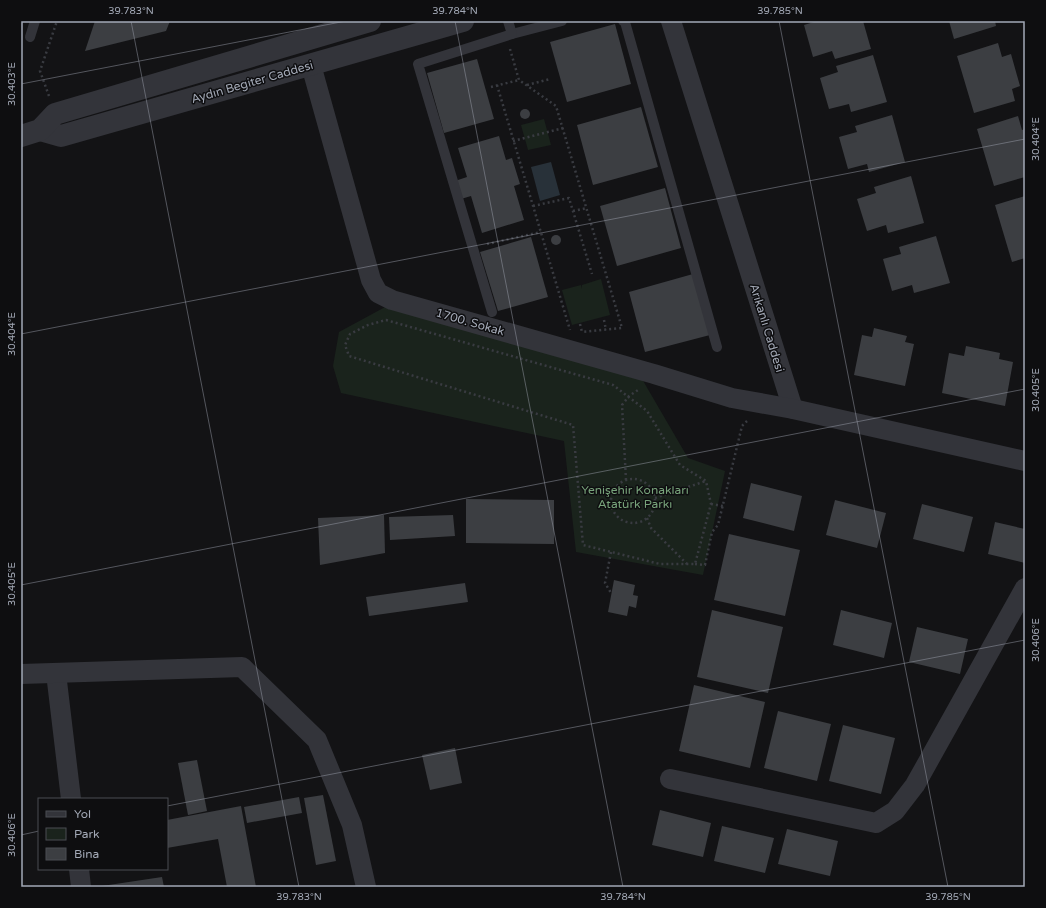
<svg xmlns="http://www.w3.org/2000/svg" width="1046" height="908" font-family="'Varela Round',sans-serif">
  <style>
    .green { fill: #1a231c }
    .water { fill: #283139 }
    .building { fill: #3c3e42 }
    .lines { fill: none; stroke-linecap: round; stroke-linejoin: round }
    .path { stroke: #393b41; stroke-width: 2.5; stroke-dasharray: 2 3; stroke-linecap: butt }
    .service { stroke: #33343a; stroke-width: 10 }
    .minor { stroke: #33343a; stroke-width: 20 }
    .tertiary { stroke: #33343a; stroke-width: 22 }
    .ticks { fill: none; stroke: #a3a9b6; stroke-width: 1; stroke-opacity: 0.45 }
    .labels { text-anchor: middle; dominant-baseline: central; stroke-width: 3; stroke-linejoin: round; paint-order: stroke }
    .street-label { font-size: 12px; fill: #a3a9b6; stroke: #0e0e10 }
    .park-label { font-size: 12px; fill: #78a37b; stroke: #0e0e10 }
    .neatline { fill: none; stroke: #a3a9b6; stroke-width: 1.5 }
    .ticks-label { font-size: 10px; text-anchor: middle; fill: #a3a9b6 }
  </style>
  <rect width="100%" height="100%" fill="#131315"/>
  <g class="green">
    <path d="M544,119L551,145L528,150L521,125Z"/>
    <path d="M601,279L610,315L572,325L562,290L581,285L582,289V285Z"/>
    <path d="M387,306L642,379L688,458L725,471L703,575L576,552L564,441L341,393L333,366L339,332Z"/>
  </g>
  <path class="water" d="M551,162L560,195L540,201L531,167Z"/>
  <g class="building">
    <path d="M95,21H170L166,31L85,51Z"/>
    <path d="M817,21H863L871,49L835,59L832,51L813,57L804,25Z"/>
    <path d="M949,21H995L996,26L954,39Z"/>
    <path d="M615,24L631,84L567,102L550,42Z"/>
    <path d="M998,43L1002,57L1011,54L1020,86L1012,89L1015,101L974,113L957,56Z"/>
    <path d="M873,55L887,102L851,112L849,104L829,109L820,78L838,72L836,66Z"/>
    <path d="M477,59L494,119L444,133L427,73Z"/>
    <path d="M641,107L658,167L593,185L577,125Z"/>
    <circle cx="525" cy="114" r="5"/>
    <path d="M892,115L905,162L869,172L867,164L848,169L839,137L857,132L855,126Z"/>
    <path d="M1018,116L1022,130L1025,129V177L994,186L977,129Z"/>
    <path d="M499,136L506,160L512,158L520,184L514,186L524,220L482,233L471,196L461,199L455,181L467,177L458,148Z"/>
    <path d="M911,176L924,223L888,233L886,225L867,231L857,199L876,193L874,187Z"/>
    <path d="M665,188L681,248L617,266L600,206Z"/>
    <path d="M1025,196V258L1012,262L995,205Z"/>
    <circle cx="556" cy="240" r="5"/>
    <path d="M936,236L950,283L914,293L912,285L892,291L883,259L901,254L899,247Z"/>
    <path d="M531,237L548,297L498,311L480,252Z"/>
    <path d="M693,274L710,335L645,352L629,292Z"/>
    <path d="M874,328L907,336L905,342L914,344L905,386L854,375L862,335L872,337Z"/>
    <path d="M966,346L1000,353L999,359L1013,362L1005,406L942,393L949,353L964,356Z"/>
    <path d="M751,483L802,496L794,531L743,518Z"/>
    <path d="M466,499L554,500V544L466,543Z"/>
    <path d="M835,500L886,513L877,548L826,535Z"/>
    <path d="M922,504L973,517L964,552L913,539Z"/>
    <path d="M384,515L385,553L320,565L318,518Z"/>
    <path d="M453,515L455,536L390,540L389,517Z"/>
    <path d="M995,522L1025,529V563L988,554Z"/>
    <path d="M729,534L800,550L785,616L714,600Z"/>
    <path d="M614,580L635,585L633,595L638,596L636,608L629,606L627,616L608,612Z"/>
    <path d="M465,583L468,602L369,616L366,597Z"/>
    <path d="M712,610L783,627L768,693L697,677Z"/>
    <path d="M841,610L892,623L884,658L833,645Z"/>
    <path d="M917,627L968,639L960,674L909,662Z"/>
    <path d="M694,685L765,702L750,768L679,751Z"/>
    <path d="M778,711L831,724L817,781L764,768Z"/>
    <path d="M843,725L895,738L881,794L829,781Z"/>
    <path d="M455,748L462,783L430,790L422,755Z"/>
    <path d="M197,760L207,811L188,815L178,763Z"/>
    <path d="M323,795L336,861L316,865L304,798Z"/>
    <path d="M299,797L302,813L247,823L244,807Z"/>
    <path d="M241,806L256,887H227L218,839L167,848V820Z"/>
    <path d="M660,810L711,823L703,857L652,845Z"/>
    <path d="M722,826L774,838L765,873L714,861Z"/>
    <path d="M787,829L838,841L830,876L778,864Z"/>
    <path d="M162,877L164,887H102V886Z"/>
  </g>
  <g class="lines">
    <g class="path">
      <path d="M510,49L519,80L556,106L622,328L582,332"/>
      <path d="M497,85L570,330"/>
      <path d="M527,85L550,79"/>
      <path d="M491,87L519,80"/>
      <path d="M49,96L40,71L57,21"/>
      <path d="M513,141L563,128"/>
      <path d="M533,206L569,198L592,274"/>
      <path d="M573,211L587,208"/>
      <path d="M487,244L541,232"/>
      <path d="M386,320L613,385L647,411L680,465L706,481L711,504L695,564H660L583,545L573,425L349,356L345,345L350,334L368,325Z"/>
      <path d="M604,320L606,330"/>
      <path d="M580,324L582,332"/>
      <circle cx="633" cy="501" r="22"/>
      <path d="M626,480L622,405L629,396L638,390"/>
      <path d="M655,498L706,481"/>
      <path d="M711,504L723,506"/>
      <path d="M647,518L651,528L687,564"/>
      <path d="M611,552L605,583L611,593"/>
      <path d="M695,564L705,565L712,532L718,525L742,426L747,421"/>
    </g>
    <g class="service">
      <path d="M623,21L625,22L717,347"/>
      <path d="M512,34L562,21"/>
      <path d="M30,37L35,21"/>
      <path d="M492,312L418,64L512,34L508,21"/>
    </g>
    <g class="minor">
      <path d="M671,21L793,409"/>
      <path d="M311,65L371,280L378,293L392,300L654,374L732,398L793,409L1025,461"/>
      <path d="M56,673L71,799"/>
      <path d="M21,674L242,667L317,740L352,825L366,887"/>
      <path d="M670,779L876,823L895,811L915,785L1025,588"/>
      <path d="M79,869L81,887"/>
    </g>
    <g class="tertiary">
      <path d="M40,130L61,136L463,21"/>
      <path d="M21,136L40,130L55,114L370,21"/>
    </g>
  </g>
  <path class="ticks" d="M131,21L299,887M455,21L623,887M779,21L948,887M21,84L346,21M21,334L1025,139M21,585L1025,389M167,806L1025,640M21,835L39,831"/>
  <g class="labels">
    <g class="street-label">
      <text transform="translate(252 82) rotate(-16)">Aydın Begiter Caddesi</text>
      <text transform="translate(470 322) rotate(16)">1700. Sokak</text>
      <text transform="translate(767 328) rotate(73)">Arıkanlı Caddesi</text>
    </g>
    <g class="park-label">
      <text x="635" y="490">Yenişehir Konakları<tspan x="635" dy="14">Atatürk Parkı</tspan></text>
    </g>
  </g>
  <rect width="1046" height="908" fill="none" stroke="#0e0e10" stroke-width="44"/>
  <rect x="38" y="798" width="130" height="72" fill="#0e0e10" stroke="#4a4c52"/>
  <rect x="46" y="811" width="20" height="6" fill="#33343a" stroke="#4a4c52"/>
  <text x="74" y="818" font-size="12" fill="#a3a9b6">Yol</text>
  <rect x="46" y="828" width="20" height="12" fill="#1a231c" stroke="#4a4c52"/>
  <text x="74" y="838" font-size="12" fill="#a3a9b6">Park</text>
  <rect x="46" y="848" width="20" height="12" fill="#3c3e42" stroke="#4a4c52"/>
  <text x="74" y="858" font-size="12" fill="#a3a9b6">Bina</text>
  <rect x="22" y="22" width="1002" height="864" class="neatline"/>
  <g class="ticks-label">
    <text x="131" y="14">39.783°N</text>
    <text x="455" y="14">39.784°N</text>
    <text x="780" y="14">39.785°N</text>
    <text transform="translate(11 84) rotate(-90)" y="4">30.403°E</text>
    <text transform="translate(1035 139) rotate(-90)" y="4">30.404°E</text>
    <text transform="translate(11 334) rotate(-90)" y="4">30.404°E</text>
    <text transform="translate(1035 390) rotate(-90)" y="4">30.405°E</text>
    <text transform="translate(11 584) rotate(-90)" y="4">30.405°E</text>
    <text transform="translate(1035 640) rotate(-90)" y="4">30.406°E</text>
    <text transform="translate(11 835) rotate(-90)" y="4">30.406°E</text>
    <text x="299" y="900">39.783°N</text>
    <text x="623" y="900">39.784°N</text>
    <text x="948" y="900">39.785°N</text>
  </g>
</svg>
